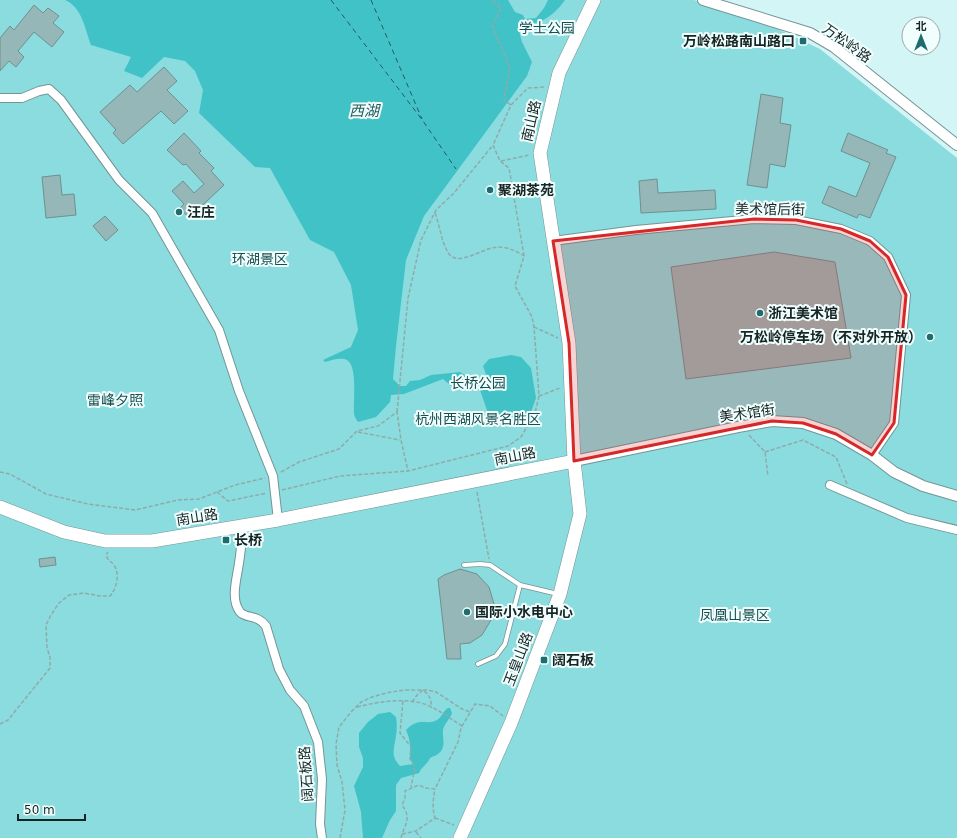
<svg xmlns="http://www.w3.org/2000/svg" width="957" height="838" font-family="'DejaVu Sans','Noto Sans SC',sans-serif">
  <style>
    .green { fill: #8adcde }
    .water { fill: #41c2c6 }
    .lines { fill: none; stroke-linecap: round; stroke-linejoin: round }
    .ferry { stroke: #265b5d; stroke-width: 1; stroke-dasharray: 5 4; stroke-linecap: butt }
    .building { fill: #96b7b7; stroke: #708f90 }
    .service-casing { stroke: #759495; stroke-width: 5.5 }
    .minor-casing { stroke: #759495; stroke-width: 10 }
    .tertiary-casing { stroke: #759495; stroke-width: 12 }
    .primary-casing { stroke: #759495; stroke-width: 14 }
    .path { stroke: #90aaaa; stroke-width: 1.5; stroke-dasharray: 4 2; stroke-linecap: butt }
    .service { stroke: #fff; stroke-width: 4 }
    .minor { stroke: #fff; stroke-width: 8 }
    .tertiary { stroke: #fff; stroke-width: 10 }
    .primary { stroke: #fff; stroke-width: 13 }
    .marked { fill: #d62828; fill-opacity: 0.2; stroke: #d62828; stroke-width: 3; stroke-linejoin: round }
    .poi-dot { fill: #1f6c6e; stroke: #f1fefe; stroke-width: 1.5 }
    .labels { text-anchor: middle; dominant-baseline: central; stroke-width: 4; stroke-linejoin: round; paint-order: stroke }
    .park-label { font-size: 14px; fill: #184e50; stroke: #f1fefe }
    .poi-label { font-size: 14px; font-weight: bold; fill: #172424; stroke: #f1fefe; text-anchor: start }
    .street-label { font-size: 14px; fill: #172424; stroke: #f1fefe }
    .water-label { font-size: 15px; font-style: italic; fill: #265b5d; stroke: #f1fefe }
  </style>
  <rect width="100%" height="100%" fill="#d4f5f6"/>
  <path class="green" d="M0,0H694L767,24L820,49L957,158V838H0Z"/>
  <g class="water">
    <path d="M65,0H508L515,12L523,15L525,19L536,18L544,8L548,0H565C559,9 549,18 539,22C531,25 524,22 518,27L522,42L532,62L527,76L424,216L406,260L396,346L393,379L400,386H406L410,381L420,380L431,375L460,372L476,383L486,384L487,377L483,366L489,359L511,355L521,357L531,368L536,398L527,423L514,425L490,419L480,390H456L443,379L404,394L391,395L390,402L376,417L358,422C356,419 354,416 354,413C353,403 358,366 347,360C341,357 332,360 325,362L323,360L351,347L358,330L351,285L334,252L310,240L270,168L255,167L199,113L203,90L195,71L185,61L164,57L142,78L124,71L131,57L91,45C85,29 82,7 65,0Z"/>
    <path d="M448,708H450L452,713C450,719 444,724 443,730C442,738 447,747 438,754C436,756 433,756 430,758C427,765 422,766 419,773L401,778L396,785V811L390,820L382,838H363L361,812L354,786L363,767V758L359,747V733L368,722L378,714L390,712L396,717C397,723 397,730 396,736C394,750 390,755 400,766L413,764L410,759C410,749 411,740 406,730C419,716 427,726 437,720C442,717 443,711 448,708Z"/>
  </g>
  <g class="lines">
    <g class="ferry">
      <path d="M331,0L423,121L456,169"/>
      <path d="M371,0L422,119"/>
    </g>
  </g>
  <g class="building">
    <path d="M34,5L43,13L48,8L59,16L53,23L64,32L52,47L34,32L18,51L24,57L16,67L9,61L0,71V38L10,26L14,30Z"/>
    <path d="M164,67L177,81L167,90L188,111L174,124L161,111L123,144L113,133L116,130L100,112L130,85L137,92Z"/>
    <path d="M761,94L783,98L780,123L791,125L785,167L770,164L767,188L747,185Z"/>
    <path d="M184,133L201,151L199,153L214,168L211,171L224,185L189,218L180,208L184,204L172,191L183,181L194,193L204,184L186,164L183,165L167,150Z"/>
    <path d="M848,133L888,150L886,153L896,157L870,218L859,214L857,218L822,203L829,186L856,197L870,163L841,151Z"/>
    <path d="M60,175L62,195L74,194L76,215L46,218L42,177Z"/>
    <path d="M657,179L658,193L715,190L716,209L641,213L639,181Z"/>
    <path d="M105,216L118,230L106,241L93,226Z"/>
    <path d="M774,252L835,262L851,358L686,379L671,267Z"/>
    <path d="M55,557L56,565L40,567L39,559Z"/>
    <path d="M460,569L477,574L489,587L494,604L491,620L482,635L470,643L460,644L461,659H447L438,579L444,575Z"/>
  </g>
  <g class="lines">
    <g class="service-casing">
      <g id="service">
        <path d="M464,565L480,564L490,565L520,585L558,594"/>
        <path d="M478,664L496,656L505,644L520,585"/>
      </g>
    </g>
    <g class="minor-casing">
      <g id="minor">
        <path d="M0,98H22L39,91L49,89L61,100L119,180L152,213L219,330L239,391L273,476L278,520"/>
        <path d="M553,241L636,230L754,219L796,220L841,229L870,241L888,257L906,295L894,423L872,455"/>
        <path d="M830,485L907,518L957,530"/>
        <path d="M243,526C242,538 241,551 239,563C237,578 230,599 240,612C246,619 257,614 266,626L279,669L290,690L304,706L318,742L322,779L320,824L322,838"/>
      </g>
    </g>
    <g class="tertiary-casing">
      <g id="tertiary">
        <path d="M703,0L810,33L834,47L957,145"/>
        <path d="M574,461L738,427L772,421L803,423L836,434L872,455L894,472L923,486L957,496"/>
      </g>
    </g>
    <g class="primary-casing">
      <g id="primary">
        <path d="M0,507L64,532L105,541H152L278,520L574,461"/>
        <path d="M460,838L511,723L560,594L580,514L574,461L569,343L540,153L559,73L594,0"/>
      </g>
    </g>
    <g class="path">
      <path d="M493,0L501,8L492,26L510,67L504,100L511,105"/>
      <path d="M501,161L530,155"/>
      <path d="M435,213C440,226 441,242 449,254C458,266 481,250 492,248C503,245 515,250 524,256"/>
      <path d="M534,327L558,338"/>
      <path d="M539,396L560,388"/>
      <path d="M397,412L408,298L421,240L436,210L454,193L493,145"/>
      <path d="M358,432L400,440"/>
      <path d="M749,435L765,452L768,476"/>
      <path d="M765,452L803,440L836,457L847,484"/>
      <path d="M0,472L10,474L46,494L88,504L135,510L178,500L199,499L235,485L265,478"/>
      <path d="M281,472L299,462L339,449L357,431L378,426L397,412L401,440L408,471"/>
      <path d="M282,490L340,476L408,471L508,446L521,437L535,413L539,396L534,327L532,317L515,286L524,256L509,168L500,161L493,145L511,105L528,88L544,87"/>
      <path d="M217,492L228,501L267,493"/>
      <path d="M477,492L489,559"/>
      <path d="M403,701L400,733L411,747L410,759L415,767L411,787"/>
      <path d="M412,702L417,695L423,690C429,695 432,699 431,708"/>
      <path d="M357,707C378,702 400,698 421,703C436,707 449,718 462,726"/>
      <path d="M0,724L8,720L50,668V657L47,648L46,625L51,615L59,603L69,595L84,593L100,596H110C117,588 120,574 114,565C111,561 108,561 106,555L108,552"/>
      <path d="M435,818L454,825"/>
      <path d="M416,832L421,838"/>
      <path d="M402,834L416,831L435,818C432,807 433,800 435,789"/>
      <path d="M340,838L345,810L342,782L337,765L336,744L339,727L351,712L361,702L372,697L386,693L404,690H428L436,692L462,709L470,712"/>
      <path d="M401,838C405,823 412,819 402,805L405,798V791L419,785L425,788L435,789L458,742L461,728L475,704L490,706L503,716"/>
    </g>
    <use href="#service" class="service"/>
    <use href="#minor" class="minor"/>
    <use href="#tertiary" class="tertiary"/>
    <use href="#primary" class="primary"/>
  </g>
  <path class="marked" d="M754,219L796,220L841,229L870,241L888,257L906,295L894,423L872,455L836,434L803,423L772,421L574,461L569,343L553,241Z"/>
  <g class="poi-dot">
    <rect x="799" y="37" width="8" height="8" rx="2"/>
    <circle cx="490" cy="190" r="4"/>
    <circle cx="179" cy="212" r="4"/>
    <circle cx="760" cy="313" r="4"/>
    <circle cx="930" cy="337" r="4"/>
    <rect x="222" y="536" width="8" height="8" rx="2"/>
    <circle cx="467" cy="612" r="4"/>
    <rect x="540" y="656" width="8" height="8" rx="2"/>
  </g>
  <g class="labels">
    <g class="park-label">
      <text x="547" y="28">学士公园</text>
      <text x="260" y="259">环湖景区</text>
      <text x="478" y="383">长桥公园</text>
      <text x="115" y="400">雷峰夕照</text>
      <text x="478" y="419">杭州西湖风景名胜区</text>
      <text x="735" y="615">凤凰山景区</text>
    </g>
    <g class="poi-label">
      <text x="795" y="41" text-anchor="end">万岭松路南山路口</text>
      <text x="498" y="190">聚湖茶苑</text>
      <text x="187" y="212">汪庄</text>
      <text x="768" y="313">浙江美术馆</text>
      <text x="922" y="337" text-anchor="end">万松岭停车场（不对外开放）</text>
      <text x="234" y="540">长桥</text>
      <text x="475" y="612">国际小水电中心</text>
      <text x="552" y="660">阔石板</text>
    </g>
    <g class="street-label">
      <text transform="translate(847 43) rotate(35)">万松岭路</text>
      <text transform="translate(531 121) rotate(-77)">南山路</text>
      <text transform="translate(770 209) rotate(1)">美术馆后街</text>
      <text transform="translate(747 413) rotate(-8)">美术馆街</text>
      <text transform="translate(515 456) rotate(-11)">南山路</text>
      <text transform="translate(197 517) rotate(-9)">南山路</text>
      <text transform="translate(518 659) rotate(-69)">玉皇山路</text>
      <text transform="translate(306 774) rotate(-94)">阔石板路</text>
    </g>
    <g class="water-label">
      <text x="364" y="111">西湖</text>
    </g>
  </g>
  <g transform="translate(921 36)"><circle r="19" fill="#f1fefe" stroke="#9aa7a7"/>
  <path d="M0-3L7 15L0 10L-7 15Z" fill="#1f6c6e"/>
  <text y="-6" font-size="11" font-weight="bold" text-anchor="middle" fill="#172424">北</text>
  </g>
  <path d="M18 814v6h67v-6" fill="none" stroke="#172424" stroke-width="2"/>
  <text x="24" y="814" font-size="12" fill="#172424" stroke="#f1fefe" stroke-width="3" paint-order="stroke">50 m</text>
</svg>
